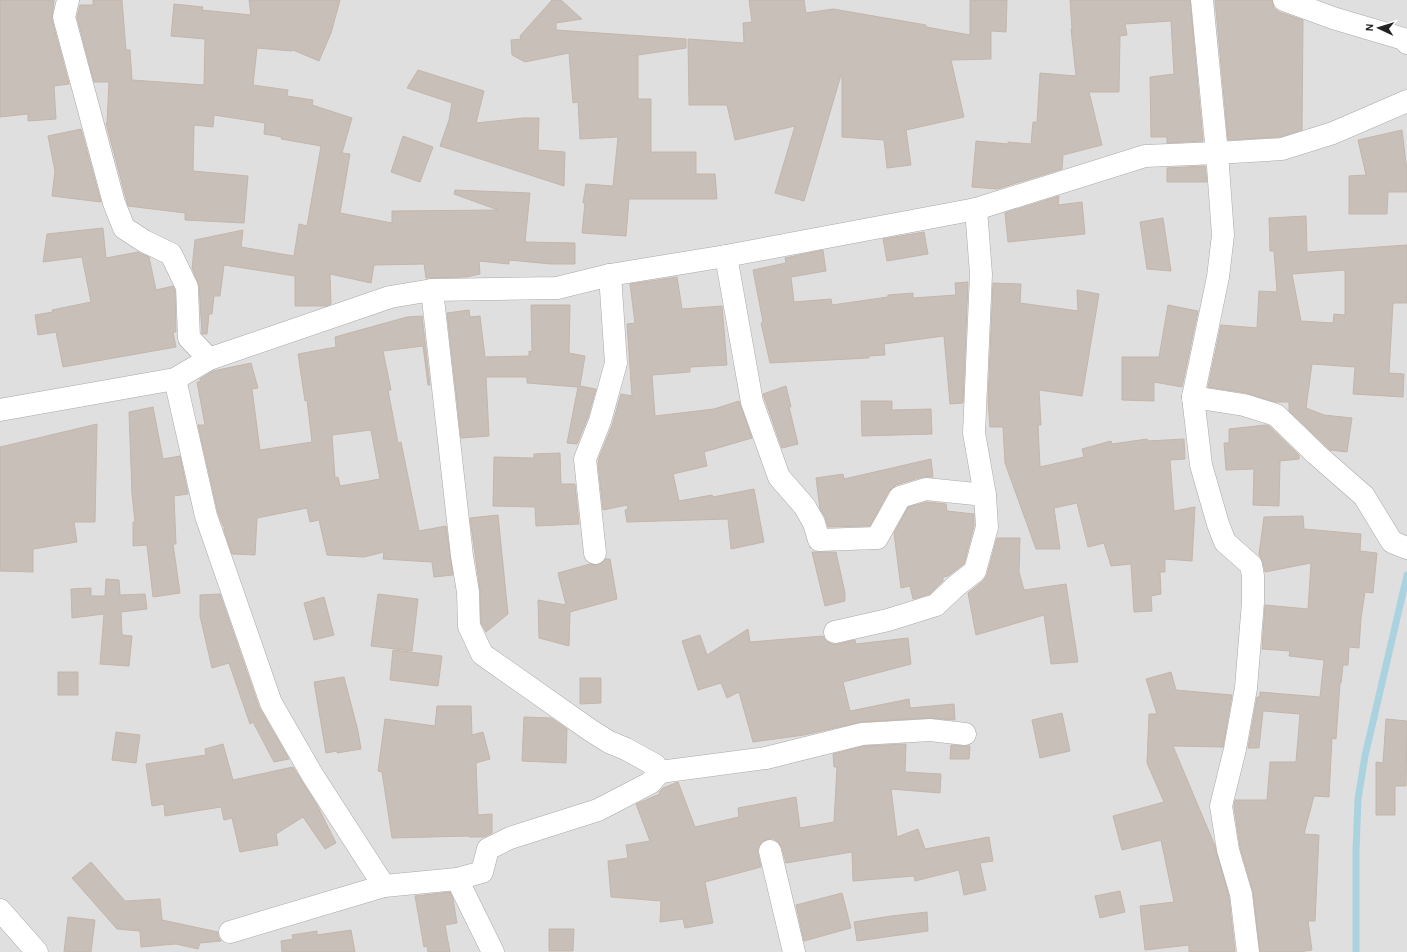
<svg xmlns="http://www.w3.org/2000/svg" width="1407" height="952" font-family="'Alegreya Sans',sans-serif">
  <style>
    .residential { fill: #e0dfdf }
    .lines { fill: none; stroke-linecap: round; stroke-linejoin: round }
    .stream { stroke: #aad3df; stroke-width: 7 }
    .building { fill: #c7bfb8; stroke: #c4b6ab; fill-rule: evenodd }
    .minor-casing { stroke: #a9a9a9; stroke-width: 23 }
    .minor { stroke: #fff; stroke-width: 22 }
  </style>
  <rect width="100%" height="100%" fill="#f2efe9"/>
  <rect class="residential" x="0" y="0" width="1407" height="952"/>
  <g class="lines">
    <path class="stream" d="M1356,952V851L1358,799L1365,756L1407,575"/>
  </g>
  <g class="building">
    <path d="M0,0H54L52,20L69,84L54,86L56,119L28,121V114L0,117Z"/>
    <path d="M93,0H122L126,50H130L132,80L204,85L205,39L171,36L174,4L203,7L202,10L251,15L249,0H340L331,33L319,61L293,50L292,51L257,48L253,85L288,90L287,96L313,100L312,105L352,118L342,153L350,154L340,213L392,223V211L498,210L454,194L455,190L530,193L525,242L575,243V264H551L509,260V264L479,261L480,274L466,277L426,278L424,264L374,265L371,283L330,274L331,304L327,306H295V276L224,265L220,296H214L212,314H209L207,334H202L199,286L192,268L195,240L243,230L241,247L294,256L299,224L307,226L321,146L281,139L282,137L264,134L265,123L214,115L213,127L194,125L193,171L248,176L244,223L185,220V213L128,206L106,123H107L109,82H94L77,17L80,5H93Z"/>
    <path d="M552,0H561L582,19L556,23V30L686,39V48L638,55V99H651V152H696V174H715L717,199H629L626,236L582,233L585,203H583L586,184L613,186L618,137L580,139L578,102L573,103L569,53L525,62L512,55L511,40L521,39L520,36Z"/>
    <path d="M749,0H804L806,13L833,9L926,25V27L970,35V0H1007L1006,32L991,31V59L951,60L964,117L906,130L911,165L887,168L884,140L842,137V75H841L804,201L775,193L795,126L735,140L727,105H689L688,39L744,43L743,23L752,22Z"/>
    <path d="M1070,0H1190L1203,141L1167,143V137H1151L1150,77L1174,74L1171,21L1125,24L1127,35L1120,36L1119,92H1089L1102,145L1063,155L1062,169L997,189L972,187L976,141L1008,144V142L1031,144L1033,122H1037L1040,73L1076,76L1071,29H1072Z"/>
    <path d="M1215,0H1272L1274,8L1279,12L1303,20L1302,130L1280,137L1228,140Z"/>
    <path d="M418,70L484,91L476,123L523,118H539L538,150L565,152L564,186L440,146L449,120L452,103L407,88Z"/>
    <path d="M81,129L101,202L52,196L55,171L48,136Z"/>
    <path d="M1402,130L1407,171V192H1388L1387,214H1349V176L1366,175L1358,140Z"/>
    <path d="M403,136L433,147L420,182L391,172Z"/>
    <path d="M1205,166L1207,182H1167V168Z"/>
    <path d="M1059,196L1058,205L1082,202L1085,234L1008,242L1005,213Z"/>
    <path d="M1306,216L1307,252L1407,245V303H1393L1389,373L1404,374L1403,397L1353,394L1355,367L1312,364L1306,408L1324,415L1352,418L1347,452L1330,450L1289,411V402H1275L1246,393L1208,387L1221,325L1257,328L1259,291L1277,292L1274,251H1270L1269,218ZM1345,270V315L1334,314L1333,323L1301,321L1292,274Z"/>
    <path d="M1163,218L1171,271L1147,269L1140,222Z"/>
    <path d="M103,228L106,258L138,252L149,257L156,290L173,286L175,290L176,332H173L176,347L63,367L56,332L38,335L35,315L53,312L52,310L91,302L82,257L43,262L47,234Z"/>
    <path d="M924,232L928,254L887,261L883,239Z"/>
    <path d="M823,250L826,271L791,277L794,302L831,299L832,305L888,297V295L913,293V298L956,295L955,283L968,282L963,403L950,404L944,336L884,344L885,355L869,356V358L770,363L761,323L763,322L753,270L786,263L785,258Z"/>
    <path d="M677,277L682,309L722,306L727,365L690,367V372L652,375L655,416L714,409L739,401L752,438L704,452L707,466L673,474L679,501L712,495L713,497L754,489L764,542L731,549L728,519L627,522L625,510L628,509L627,505L603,510L598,464L599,458L612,426L621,394L632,396L627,324L635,323L630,284Z"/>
    <path d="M993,283L1021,284L1020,303L1078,311L1077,290L1099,294L1082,396L1039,390L1041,425H1038L1040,467L1084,457L1082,449L1111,441L1112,444L1147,439L1148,441L1184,439L1185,459L1170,460L1174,511L1195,507L1192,561L1165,559V572H1160L1161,594L1151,596L1152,611L1134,612L1131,564L1111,566L1104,543L1088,547L1077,503L1054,508L1060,549H1036L1005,463L1003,427H990L988,401Z"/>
    <path d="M531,305H570L569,353L585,356L580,386L596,389L588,417L577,444L567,443L578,387L527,383V377H486L489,436L461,438L447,313L469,310L470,317L480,316L485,357L529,356V351L532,352Z"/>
    <path d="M1168,305L1198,311L1182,387L1154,382V401L1122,400V357H1159Z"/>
    <path d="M422,316L430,385H428L423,346L383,351L391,390H388L398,443L401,442L419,531L446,526L453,575L434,577L432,562L383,559L384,552L364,557L327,555L319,520L310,522L307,508L257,518L255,555L232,554L224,530V526H223L218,513L198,425H205L197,382H200V379L213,371L251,363L258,388L252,389L260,450L312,442L307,400L305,401L298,354L336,347L335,337L407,317ZM371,430L380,479L340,486L338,477L335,478L332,435Z"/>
    <path d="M786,386L791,407H789L798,444L782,448L763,394Z"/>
    <path d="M861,401H892V410L931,409L932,434L862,436Z"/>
    <path d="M153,407L163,459L180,456L188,494L174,496L176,544H173L180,593L153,597L147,545L133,546V522H135L132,494L129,412Z"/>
    <path d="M97,424L95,522H74L77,542L33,549V572L0,571V447Z"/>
    <path d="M1266,425L1269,426L1299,455V459L1280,461L1279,506L1253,505L1254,469L1226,470L1224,443H1229V429Z"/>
    <path d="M560,453L561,484H575L579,524L536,526L535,507L493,506L494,457L534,458V454Z"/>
    <path d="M931,459L933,477H922L896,485L889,491L870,526L828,527L825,517L820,509L816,478L843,474L844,479Z"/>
    <path d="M927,502L946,504L947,511L974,514V526L964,564L948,576L943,577V581L930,594L913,599L910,586L901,588L894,533L908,507Z"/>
    <path d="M498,515L508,614L486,632L481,623L480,590L470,518Z"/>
    <path d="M1303,516L1304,529L1361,534L1360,551L1377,553L1373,593L1365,592L1361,618L1359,648L1349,647L1348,665H1343L1341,683H1340L1336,739L1332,738L1329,797L1314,796L1304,834L1319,835L1315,921H1308L1312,950L1299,952H1260L1253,892L1240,847L1234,807L1235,800H1267L1270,762H1296L1300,714L1263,711L1259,748H1248L1257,697H1260V692L1320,697L1324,660L1289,656L1290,651L1262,649L1265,605L1308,609L1311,563L1265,572L1263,563L1259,554L1264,517Z"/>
    <path d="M997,538H1020L1019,572L1024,590L1066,584L1078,662L1051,664L1044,615L976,635L968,593L983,581L987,575Z"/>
    <path d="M812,552H836L845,593V601L825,606Z"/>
    <path d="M605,559H610L617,599L570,612L569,646L539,638L538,600L566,605L558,573L590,564L597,565L602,563Z"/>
    <path d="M106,579L119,580L120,595L145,594L147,609L121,612L122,635L132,636L129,666L100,664L104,614L72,618L71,589L91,588V596H105Z"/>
    <path d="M220,594L259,707L289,759L274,762L253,722L250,724L229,663L212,668L200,616V595Z"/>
    <path d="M378,594L418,599L412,651L371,646Z"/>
    <path d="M324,597L334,635L314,640L304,603Z"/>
    <path d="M748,629L750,642L823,636L826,641L832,644H838L855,640L856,644L908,638L911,664L843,682L850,711L909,699L910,708L954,704L955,720L929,718L861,722L804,735L753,742L739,692L727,698L721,683L698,690L682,641L700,635L707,655Z"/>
    <path d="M393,650L442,656L438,686L390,680Z"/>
    <rect x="58" y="672" width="20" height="23"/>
    <path d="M1171,672L1176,690L1232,695L1223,747L1173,746L1215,846L1229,897L1235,952H1189V945L1145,950L1140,906L1174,902L1161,840L1122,850L1113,816L1164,802L1147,763L1149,714H1157L1146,679Z"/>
    <path d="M344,677L358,731L361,749L337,753V751L326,753L314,682Z"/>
    <path d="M580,678H601V703L580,704Z"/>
    <path d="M437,706H471L472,735L483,732L490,759L476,763L478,815L492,814V833L484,837H469V836L392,838L382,772L378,771L385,719L435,726Z"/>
    <path d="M1062,713L1070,751L1040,758L1032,720Z"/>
    <path d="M524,717L551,718L567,729L566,763L522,761Z"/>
    <path d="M1386,719L1407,721L1406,786H1395V815H1376V762L1383,763Z"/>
    <path d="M116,732L140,735L136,763L112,760Z"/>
    <path d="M223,744L233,780L293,767L317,805L336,843L325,849L303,817L276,834L278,845L240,852L232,818L224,820L221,807L165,816L164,804L152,806L146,764L206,755L205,749Z"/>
    <path d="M906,744L905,772L941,774L940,793L891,789L897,837L918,829L925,849L989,837L993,861L980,863L986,890L964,895L959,870L915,881L914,876L853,881L852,852L786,863L782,848L779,843L774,839H768L762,842L758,848V854L761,867L705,882L713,923L685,928L683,919L660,922L661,901L611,897L608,861L628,858L626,845L650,841L636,804L660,794L659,792L663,788L678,782L695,827L739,817L738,808L796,797L800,828L834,822L837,767H834L833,754L864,746Z"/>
    <path d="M951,745L964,746H970L969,759H950Z"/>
    <path d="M91,862L125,901L160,899L162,920L218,932V936L221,941L200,943L198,949L176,944L141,947L140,931L117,929L72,878Z"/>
    <path d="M1120,891L1125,912L1100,918L1095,896Z"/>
    <path d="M450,892L453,899L457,923L445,925L450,952H428L427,946L424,947L415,896Z"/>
    <path d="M842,893L851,928L804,941L796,905Z"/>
    <path d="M927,912L928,931L857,941L854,922L891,916Z"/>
    <path d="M68,917L95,920L91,952H64Z"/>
    <path d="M549,929H574L573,951H549Z"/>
    <path d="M351,930L355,952H282L281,941L293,939L292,935L317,931V935Z"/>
  </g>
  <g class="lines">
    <g class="minor-casing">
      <g id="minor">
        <path d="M68,0L64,17L114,203L124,228L144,241L171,254L187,287L189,338L209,359"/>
        <path d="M1202,0L1217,153L1223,235L1218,277L1193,397L1201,465L1218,524L1225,542L1251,565L1253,576V602L1246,688L1235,749L1221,806L1228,850L1241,894L1248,952"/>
        <path d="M1284,0L1333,18L1407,40V43"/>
        <path d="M726,256L752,402L779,477L805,507L814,523L819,540L877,538L900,497L926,489L985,495L974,433L981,274L976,209"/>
        <path d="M432,290L462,556L468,592L469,626L482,654L590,730L609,742L626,749L655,765L660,772"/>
        <path d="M175,379L206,516L271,703L313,776L384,886"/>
        <path d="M1193,397L1244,405L1276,415L1316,454L1364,496L1392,542L1407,548"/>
        <path d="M0,410L175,379L209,359L390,297L432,290L557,288L610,275L726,256L976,209L1145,156L1217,153L1282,149L1333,133L1407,101"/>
        <path d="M595,553L585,459L600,421L616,363L610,275"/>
        <path d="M835,632L888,620L936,605L956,586L975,571L987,527L985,495"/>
        <path d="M770,851L794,952"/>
        <path d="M457,879L493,952"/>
        <path d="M0,910L37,952"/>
        <path d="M230,932L384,886L457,879L482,872L488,849L510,838L598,810L650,783L660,772L766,758L862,734L930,730L965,734"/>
      </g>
    </g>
    <use href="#minor" class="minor"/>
  </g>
  <g transform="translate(1379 28) rotate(274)" stroke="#ffffff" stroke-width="3" paint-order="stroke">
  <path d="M0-3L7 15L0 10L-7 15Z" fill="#222222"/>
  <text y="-6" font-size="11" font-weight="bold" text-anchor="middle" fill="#222222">N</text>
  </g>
</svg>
